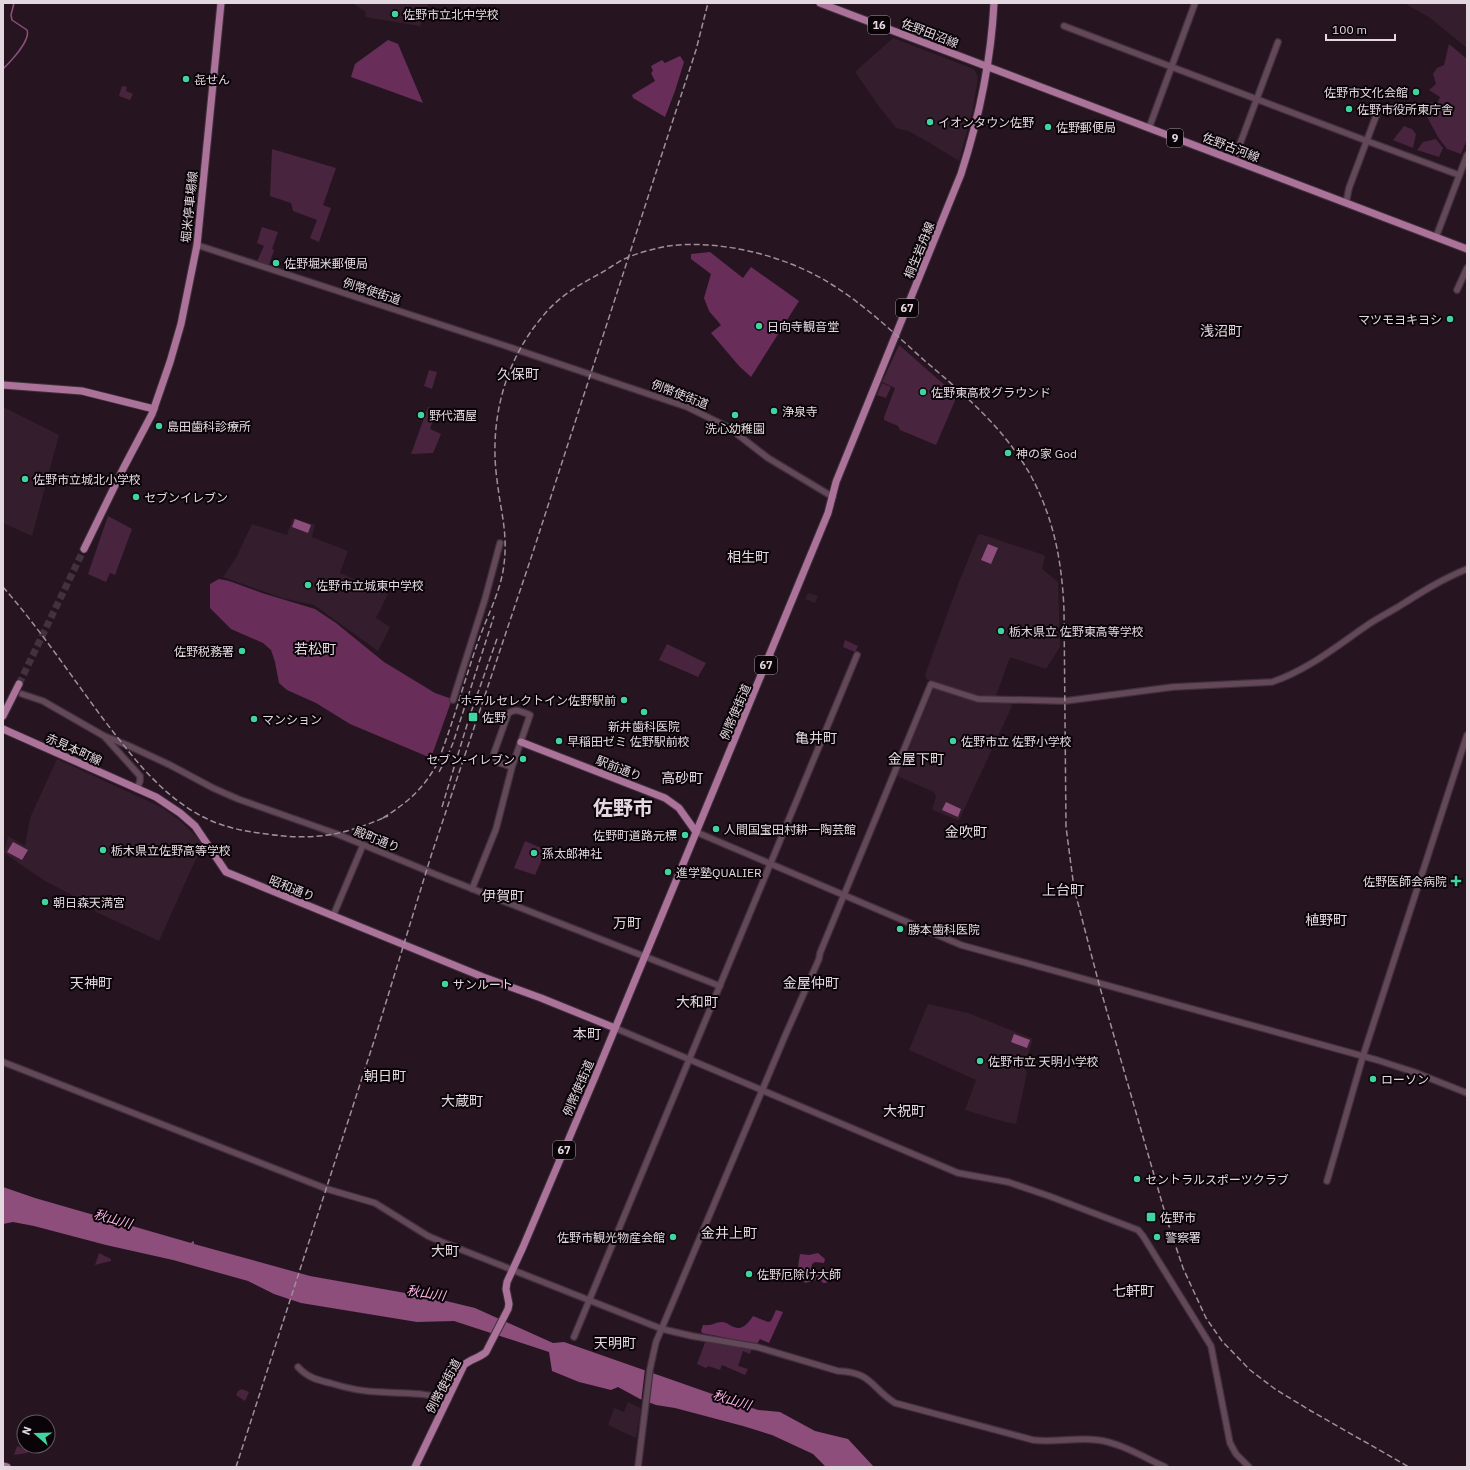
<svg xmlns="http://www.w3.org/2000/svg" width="1470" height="1470" font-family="'IBM Plex Sans','Noto Sans JP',sans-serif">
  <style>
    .built { fill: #341d2d }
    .green { fill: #48243e }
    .forest { fill: #692d5a }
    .water { fill: #8d4e7c }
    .pier { fill: #261521 }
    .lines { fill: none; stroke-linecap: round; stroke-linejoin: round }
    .stream { stroke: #8d4e7c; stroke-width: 1.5 }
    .major-tunnel { stroke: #42323e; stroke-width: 7; stroke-dasharray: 7 3.5; stroke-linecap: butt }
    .minor-casing { stroke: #41303c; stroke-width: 8 }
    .major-casing { stroke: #41303c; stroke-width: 9 }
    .minor { stroke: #63485a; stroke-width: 5.5 }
    .major { stroke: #ab739a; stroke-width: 7 }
    .rail { stroke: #9e909a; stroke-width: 1.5; stroke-dasharray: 6 3; stroke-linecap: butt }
    .poi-dot { fill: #42d4a0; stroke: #0a0408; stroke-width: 1.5 }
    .labels { text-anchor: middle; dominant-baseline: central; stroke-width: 4; stroke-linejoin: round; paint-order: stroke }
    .shield { fill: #0a0408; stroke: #a3989f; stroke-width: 1 }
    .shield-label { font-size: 11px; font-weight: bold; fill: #e4d8e0 }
    .poi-label { font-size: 12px; fill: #e4d8e0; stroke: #0a0408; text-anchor: start }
    .street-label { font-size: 12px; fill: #e4d8e0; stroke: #0a0408 }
    .water-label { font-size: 13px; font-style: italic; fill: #fcb3e6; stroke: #0a0408 }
    .quarter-label { font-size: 14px; fill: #e4d8e0; stroke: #0a0408 }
    .town-label { font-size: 20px; font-weight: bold; fill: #e4d8e0; stroke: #0a0408 }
  </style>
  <rect width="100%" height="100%" fill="#261521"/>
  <g class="built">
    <path d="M352,3H429L420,26L365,17L366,12Z"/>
    <path d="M1404,3H1467V48L1429,17Z"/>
    <path d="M893,38L974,69L978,77L973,109L959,161L925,140L908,131L896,128L878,105L856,73V71Z"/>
    <path d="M3,407L59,435L32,536L3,523Z"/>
    <path d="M293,518L315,525L312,537L348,551L340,573L388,594L376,618L390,627L378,651L314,605L282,598L223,577L236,558L252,524L287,535Z"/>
    <path d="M980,534L1044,555L1045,557L1042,569L1058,582L1060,647L1046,669L1010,657L996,696L972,695L926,679L925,675L959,582L978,535Z"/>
    <path d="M808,593L818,596L815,603L805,599Z"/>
    <path d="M934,688L973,701L1010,703L1012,706L959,820H957L933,810L932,809L936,797L934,792L897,776Z"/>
    <path d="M57,759L161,807L178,819L203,843L159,941L96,912L93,906L45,881L4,853L8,836L25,846L30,818Z"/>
    <path d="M928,1004L968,1013L1033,1039L1024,1067L1027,1073L1016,1124L1005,1122L965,1110L976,1080L909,1050Z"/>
    <path d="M628,1402L640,1408L641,1410L636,1438L608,1425L614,1408L624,1412Z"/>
  </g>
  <g class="green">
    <path d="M1449,44L1467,59V139L1461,154L1447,149L1438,137L1425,113V103L1438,102L1440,97L1429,90L1436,84L1433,74L1437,68L1444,65Z"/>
    <path d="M122,86L127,87L126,91L133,94L130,100L119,96Z"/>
    <path d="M1404,126L1412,129L1416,134L1413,148L1393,140Z"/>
    <path d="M1436,139L1443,148L1439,157L1417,150L1423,142Z"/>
    <path d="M272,149L336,168L323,205L331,208L319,242L310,238L317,220L293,211L291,203L270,196Z"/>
    <path d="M262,227L278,232L272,249L274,250L269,265L257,261L264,246L257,243Z"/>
    <path d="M899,345L957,396L936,445L900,430L898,426L884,420V417L895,388L882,382Z"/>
    <path d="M429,370L437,372L432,389L424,386Z"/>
    <path d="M882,383L891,387L886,398L877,395Z"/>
    <path d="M428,407L436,410L430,429L441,434L433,453L411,454Z"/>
    <path d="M108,516L132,529L115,575L110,573L106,582L88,574Z"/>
    <path d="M845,640L858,646L855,652L843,647Z"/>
    <path d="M667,644L706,663L698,677L659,660Z"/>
    <path d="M525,841L546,850L535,875L514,868Z"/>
    <path d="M99,1253L111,1259V1261L95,1265Z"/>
    <path d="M706,1340L752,1349L750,1354L743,1351L738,1366L748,1369L745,1375L722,1365L720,1370L708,1366L706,1368L697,1364Z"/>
    <path d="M242,1389L249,1392L245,1401L236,1395L238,1391Z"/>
    <path d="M17,1446L27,1450V1453L14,1455Z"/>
  </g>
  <g class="forest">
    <path d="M388,40L398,44L423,103L351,77L355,64Z"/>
    <path d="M680,56L684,62L675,91L665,117L633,98L632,95L655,81L651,73L653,71L651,66L662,60L665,63Z"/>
    <path d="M710,252L743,278L751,267L799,301L751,377L739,366L711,333L721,325L709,311L704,298L711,274L691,259V254Z"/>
    <path d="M219,579L229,581L262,593L315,609L336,623L384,662L435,693L452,699L431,758L350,724L316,703L287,690L279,683L275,662L271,650L263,643L231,629L210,608V584Z"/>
    <path d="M818,1253L825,1259L824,1263L815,1262L812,1264L811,1270L828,1275L830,1278L826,1283H823L820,1279L805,1283C796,1274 798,1266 800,1254L809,1255Z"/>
    <path d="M776,1310L783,1312L769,1343L760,1339L757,1344L702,1333L701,1331L703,1325C713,1326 715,1322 722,1322C727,1322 730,1326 734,1327C743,1331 749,1322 753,1316L768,1322L771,1321Z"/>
  </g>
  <g class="water">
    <path d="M295,519L311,525L308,533L292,527Z"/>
    <path d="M988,544L998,548L991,564L981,560Z"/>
    <path d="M946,802L961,809L958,817L942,810Z"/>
    <path d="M13,842L28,850L22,860L7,852Z"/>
    <path d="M1014,1034L1030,1040L1027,1048L1011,1042Z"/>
    <path d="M3,1187L35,1198L191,1243L193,1241L194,1242V1244L310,1276L439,1299L441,1296H442V1300L475,1308L553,1343L564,1342L758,1410L780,1412L815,1431L848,1439L874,1467H826L813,1454L772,1435L743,1426L675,1408L656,1405L640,1399L618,1387L611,1390L579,1382L552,1371L549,1352L454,1321L417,1322L301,1303L274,1294L248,1281L173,1260L106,1245L34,1226L13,1222L3,1224Z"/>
  </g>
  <path class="pier" d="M645,1369L653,1372L649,1405L641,1402Z"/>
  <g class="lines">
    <path class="stream" d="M3,69C10,62 31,40 27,30L12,20L11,15L14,3"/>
    <path class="major-tunnel" d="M19,684L84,549"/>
    <g class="minor-casing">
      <g id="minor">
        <path d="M1064,26L1367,141L1459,175"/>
        <path d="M1149,128L1195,3"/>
        <path d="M1234,160L1278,42"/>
        <path d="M1346,203L1349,188L1379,108"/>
        <path d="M1436,237L1467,155"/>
        <path d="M197,245L506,346L687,407L728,427L768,458L833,497"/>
        <path d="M1457,290L1467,268"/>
        <path d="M22,694L43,701L104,736L140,776V781L137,789"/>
        <path d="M453,700L485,599L500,543"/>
        <path d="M104,736L127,745L170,765L213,788L238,799L337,834L437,875L720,986"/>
        <path d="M696,832L961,945L1377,1060L1414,1072L1467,1093"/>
        <path d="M472,889L496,829L512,767L530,715C522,712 514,707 508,714L494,753L497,762L512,767"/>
        <path d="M333,916L363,845"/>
        <path d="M615,1028L958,1173L1008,1182L1049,1196L1138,1230L1143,1236L1211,1346L1230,1443L1236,1454L1249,1467"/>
        <path d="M3,1062L327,1189L375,1203L428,1236L442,1242L662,1329L692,1336L757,1347L838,1371C872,1372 871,1388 895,1403L1033,1440C1054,1443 1076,1437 1097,1440C1119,1442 1145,1458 1165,1467"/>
        <path d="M1327,1181L1363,1056L1467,735"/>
        <path d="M574,1337L857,655"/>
        <path d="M298,1367C307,1377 317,1380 330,1383C346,1388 364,1392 381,1392C403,1394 427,1392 448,1400"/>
        <path d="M638,1467L650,1369L656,1342L785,1036L819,959L820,953L931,684L978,699L1065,701L1173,687L1272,682C1308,670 1338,645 1369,624C1378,618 1388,613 1398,607C1420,593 1442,579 1467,569"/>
      </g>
    </g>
    <g class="major-casing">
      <g id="major">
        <path d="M820,3L1467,249"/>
        <path d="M3,385L82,391L154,409"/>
        <path d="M84,549L124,467L152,414L170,362L181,324L197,245L221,3"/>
        <path d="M3,716L19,684"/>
        <path d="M3,729L156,797L180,813L195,826L226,872L483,977L541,998L615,1028"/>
        <path d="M521,742L665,798L679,808L696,832"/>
        <path d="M3,1466L7,1467"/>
        <path d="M415,1467L464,1365C471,1359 479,1358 486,1352L508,1309L509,1304L506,1289L507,1282L523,1247L595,1077L828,513L836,482L961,174C979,118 991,62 994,3"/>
      </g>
    </g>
    <use href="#minor" class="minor"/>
    <use href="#major" class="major"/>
    <g class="rail">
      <path d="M3,587C40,629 71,676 104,720C135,760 166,802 214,822C232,829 249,832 267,834C316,841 344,835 388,816"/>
      <path d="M439,772L448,755L453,743L494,616"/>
      <path d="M442,807L470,715L498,636"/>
      <path d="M383,818C408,802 421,791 436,766C453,725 464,681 479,639C487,617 499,594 503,571C509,536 501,514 497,480C489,422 504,361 543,316C558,297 580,284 601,273C608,269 615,264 622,260C636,253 653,249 668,246C720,239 787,256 831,284C865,305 895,334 925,361C965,395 1005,429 1031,476C1054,519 1062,562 1064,610L1066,827L1074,888L1099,984L1167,1220L1183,1268L1206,1318L1222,1341L1250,1370L1275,1389L1311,1411L1409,1467"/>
      <path d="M236,1467L375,1038L431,856L532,555L672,123L696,50L708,3"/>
    </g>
  </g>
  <g class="poi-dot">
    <circle cx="395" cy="14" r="4"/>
    <circle cx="186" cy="79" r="4"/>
    <circle cx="1416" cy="92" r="4"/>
    <circle cx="1349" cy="109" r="4"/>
    <circle cx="930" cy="122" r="4"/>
    <circle cx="1048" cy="127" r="4"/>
    <circle cx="276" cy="263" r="4"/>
    <circle cx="1450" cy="319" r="4"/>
    <circle cx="759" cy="326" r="4"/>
    <circle cx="923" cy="392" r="4"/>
    <circle cx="774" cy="411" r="4"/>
    <circle cx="421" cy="415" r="4"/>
    <circle cx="735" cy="415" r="4"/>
    <circle cx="159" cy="426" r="4"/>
    <circle cx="1008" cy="453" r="4"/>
    <circle cx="25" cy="479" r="4"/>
    <circle cx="136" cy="497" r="4"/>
    <circle cx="308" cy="585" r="4"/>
    <circle cx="1001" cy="631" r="4"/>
    <circle cx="242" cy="651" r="4"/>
    <circle cx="624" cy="700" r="4"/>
    <circle cx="644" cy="712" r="4"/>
    <rect x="468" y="712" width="10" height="10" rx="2"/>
    <circle cx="254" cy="719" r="4"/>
    <circle cx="559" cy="741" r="4"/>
    <circle cx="953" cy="741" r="4"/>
    <circle cx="523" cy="759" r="4"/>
    <circle cx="716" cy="829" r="4"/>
    <circle cx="685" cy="835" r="4"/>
    <circle cx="103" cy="850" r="4"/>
    <circle cx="534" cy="853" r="4"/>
    <circle cx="668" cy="872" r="4"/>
    <path d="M1454 875h4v4h4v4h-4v4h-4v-4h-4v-4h4z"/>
    <circle cx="45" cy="902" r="4"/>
    <circle cx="900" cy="929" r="4"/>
    <circle cx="445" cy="984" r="4"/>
    <circle cx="980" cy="1061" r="4"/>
    <circle cx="1373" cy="1079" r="4"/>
    <circle cx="1137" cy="1179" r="4"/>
    <rect x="1146" y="1212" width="10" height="10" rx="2"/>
    <circle cx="673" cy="1237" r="4"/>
    <circle cx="1157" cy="1237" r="4"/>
    <circle cx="749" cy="1274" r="4"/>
  </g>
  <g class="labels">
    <g class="shield">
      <rect x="868" y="16" width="22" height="18" rx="3"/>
      <rect x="1167" y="129" width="16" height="18" rx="3"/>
      <rect x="896" y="299" width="22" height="18" rx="3"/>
      <rect x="755" y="656" width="22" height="18" rx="3"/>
      <rect x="553" y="1141" width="22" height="18" rx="3"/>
    </g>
    <g class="shield-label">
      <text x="879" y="25">16</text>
      <text x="1175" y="138">9</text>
      <text x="907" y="308">67</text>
      <text x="766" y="665">67</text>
      <text x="564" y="1150">67</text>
    </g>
    <g class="poi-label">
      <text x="403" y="14">佐野市立北中学校</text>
      <text x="194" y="79">㐂せん</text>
      <text x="1408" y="92" text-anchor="end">佐野市文化会館</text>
      <text x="1357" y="109">佐野市役所東庁舎</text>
      <text x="938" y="122">イオンタウン佐野</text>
      <text x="1056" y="127">佐野郵便局</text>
      <text x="284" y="263">佐野堀米郵便局</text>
      <text x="1442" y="319" text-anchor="end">マツモヨキヨシ</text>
      <text x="767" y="326">日向寺観音堂</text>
      <text x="931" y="392">佐野東高校グラウンド</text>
      <text x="782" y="411">浄泉寺</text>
      <text x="429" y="415">野代酒屋</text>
      <text x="167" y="426">島田歯科診療所</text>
      <text x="735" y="428" text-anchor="middle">洗心幼稚園</text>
      <text x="1016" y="453">神の家 God</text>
      <text x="33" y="479">佐野市立城北小学校</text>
      <text x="144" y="497">セブンイレブン</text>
      <text x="316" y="585">佐野市立城東中学校</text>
      <text x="1009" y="631">栃木県立 佐野東高等学校</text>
      <text x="234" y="651" text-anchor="end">佐野税務署</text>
      <text x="616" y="700" text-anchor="end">ホテルセレクトイン佐野駅前</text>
      <text x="482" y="717">佐野</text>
      <text x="262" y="719">マンション</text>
      <text x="644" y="726" text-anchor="middle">新井歯科医院</text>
      <text x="567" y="741">早稲田ゼミ 佐野駅前校</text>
      <text x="961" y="741">佐野市立 佐野小学校</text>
      <text x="515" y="759" text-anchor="end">セブン-イレブン</text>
      <text x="724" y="829">人間国宝田村耕一陶芸館</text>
      <text x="677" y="835" text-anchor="end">佐野町道路元標</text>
      <text x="111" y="850">栃木県立佐野高等学校</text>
      <text x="542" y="853">孫太郎神社</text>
      <text x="676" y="872">進学塾QUALIER</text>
      <text x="1447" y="881" text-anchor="end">佐野医師会病院</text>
      <text x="53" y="902">朝日森天満宮</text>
      <text x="908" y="929">勝本歯科医院</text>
      <text x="453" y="984">サンルート</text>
      <text x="988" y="1061">佐野市立 天明小学校</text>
      <text x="1381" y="1079">ローソン</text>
      <text x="1145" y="1179">セントラルスポーツクラブ</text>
      <text x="1160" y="1217">佐野市</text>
      <text x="665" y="1237" text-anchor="end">佐野市観光物産会館</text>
      <text x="1165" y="1237">警察署</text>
      <text x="757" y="1274">佐野厄除け大師</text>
    </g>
    <g class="street-label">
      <text transform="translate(930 33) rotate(21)">佐野田沼線</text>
      <text transform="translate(1231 147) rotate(21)">佐野古河線</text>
      <text transform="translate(189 207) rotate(-84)">堀米停車場線</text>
      <text transform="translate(919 250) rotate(-68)">桐生岩舟線</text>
      <text transform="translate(372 291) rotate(18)">例幣使街道</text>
      <text transform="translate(680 394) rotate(21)">例幣使街道</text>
      <text transform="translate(735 712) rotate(-67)">例幣使街道</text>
      <text transform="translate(74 749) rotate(24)">赤見本町線</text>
      <text transform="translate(619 768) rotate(21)">駅前通り</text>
      <text transform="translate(377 839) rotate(22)">殿町通り</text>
      <text transform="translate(292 888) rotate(22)">昭和通り</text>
      <text transform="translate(578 1088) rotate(-67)">例幣使街道</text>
      <text transform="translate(443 1386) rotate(-62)">例幣使街道</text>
    </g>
    <g class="water-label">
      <text transform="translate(113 1219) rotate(16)">秋山川</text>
      <text transform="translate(426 1293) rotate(9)">秋山川</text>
      <text transform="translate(732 1400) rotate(17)">秋山川</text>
    </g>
    <g class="quarter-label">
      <text x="1221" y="331">浅沼町</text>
      <text x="518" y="374">久保町</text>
      <text x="748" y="557">相生町</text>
      <text x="315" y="649">若松町</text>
      <text x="816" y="738">亀井町</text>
      <text x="916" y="759">金屋下町</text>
      <text x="682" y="778">高砂町</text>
      <text x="966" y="832">金吹町</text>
      <text x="1063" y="890">上台町</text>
      <text x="503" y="896">伊賀町</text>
      <text x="1326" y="920">植野町</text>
      <text x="627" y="923">万町</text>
      <text x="91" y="983">天神町</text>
      <text x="811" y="983">金屋仲町</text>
      <text x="697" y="1002">大和町</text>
      <text x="587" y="1034">本町</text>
      <text x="385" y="1076">朝日町</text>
      <text x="462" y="1101">大蔵町</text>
      <text x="904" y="1111">大祝町</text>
      <text x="729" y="1233">金井上町</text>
      <text x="445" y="1251">大町</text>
      <text x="1133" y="1291">七軒町</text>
      <text x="615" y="1343">天明町</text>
    </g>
    <g class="town-label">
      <text x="623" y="807">佐野市</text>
    </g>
  </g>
  <rect width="1470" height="1470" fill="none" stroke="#e4d8e0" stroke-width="8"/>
  <g transform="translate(36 1434) rotate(290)"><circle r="19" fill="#0a0408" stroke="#61595e"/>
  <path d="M0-3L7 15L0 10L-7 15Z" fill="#42d4a0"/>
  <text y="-6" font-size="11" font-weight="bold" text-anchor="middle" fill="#e4d8e0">N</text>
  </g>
  <path d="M1326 34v6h69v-6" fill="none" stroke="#e4d8e0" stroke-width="2"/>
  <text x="1332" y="34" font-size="12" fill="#e4d8e0" stroke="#0a0408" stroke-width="3" paint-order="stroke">100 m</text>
</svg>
